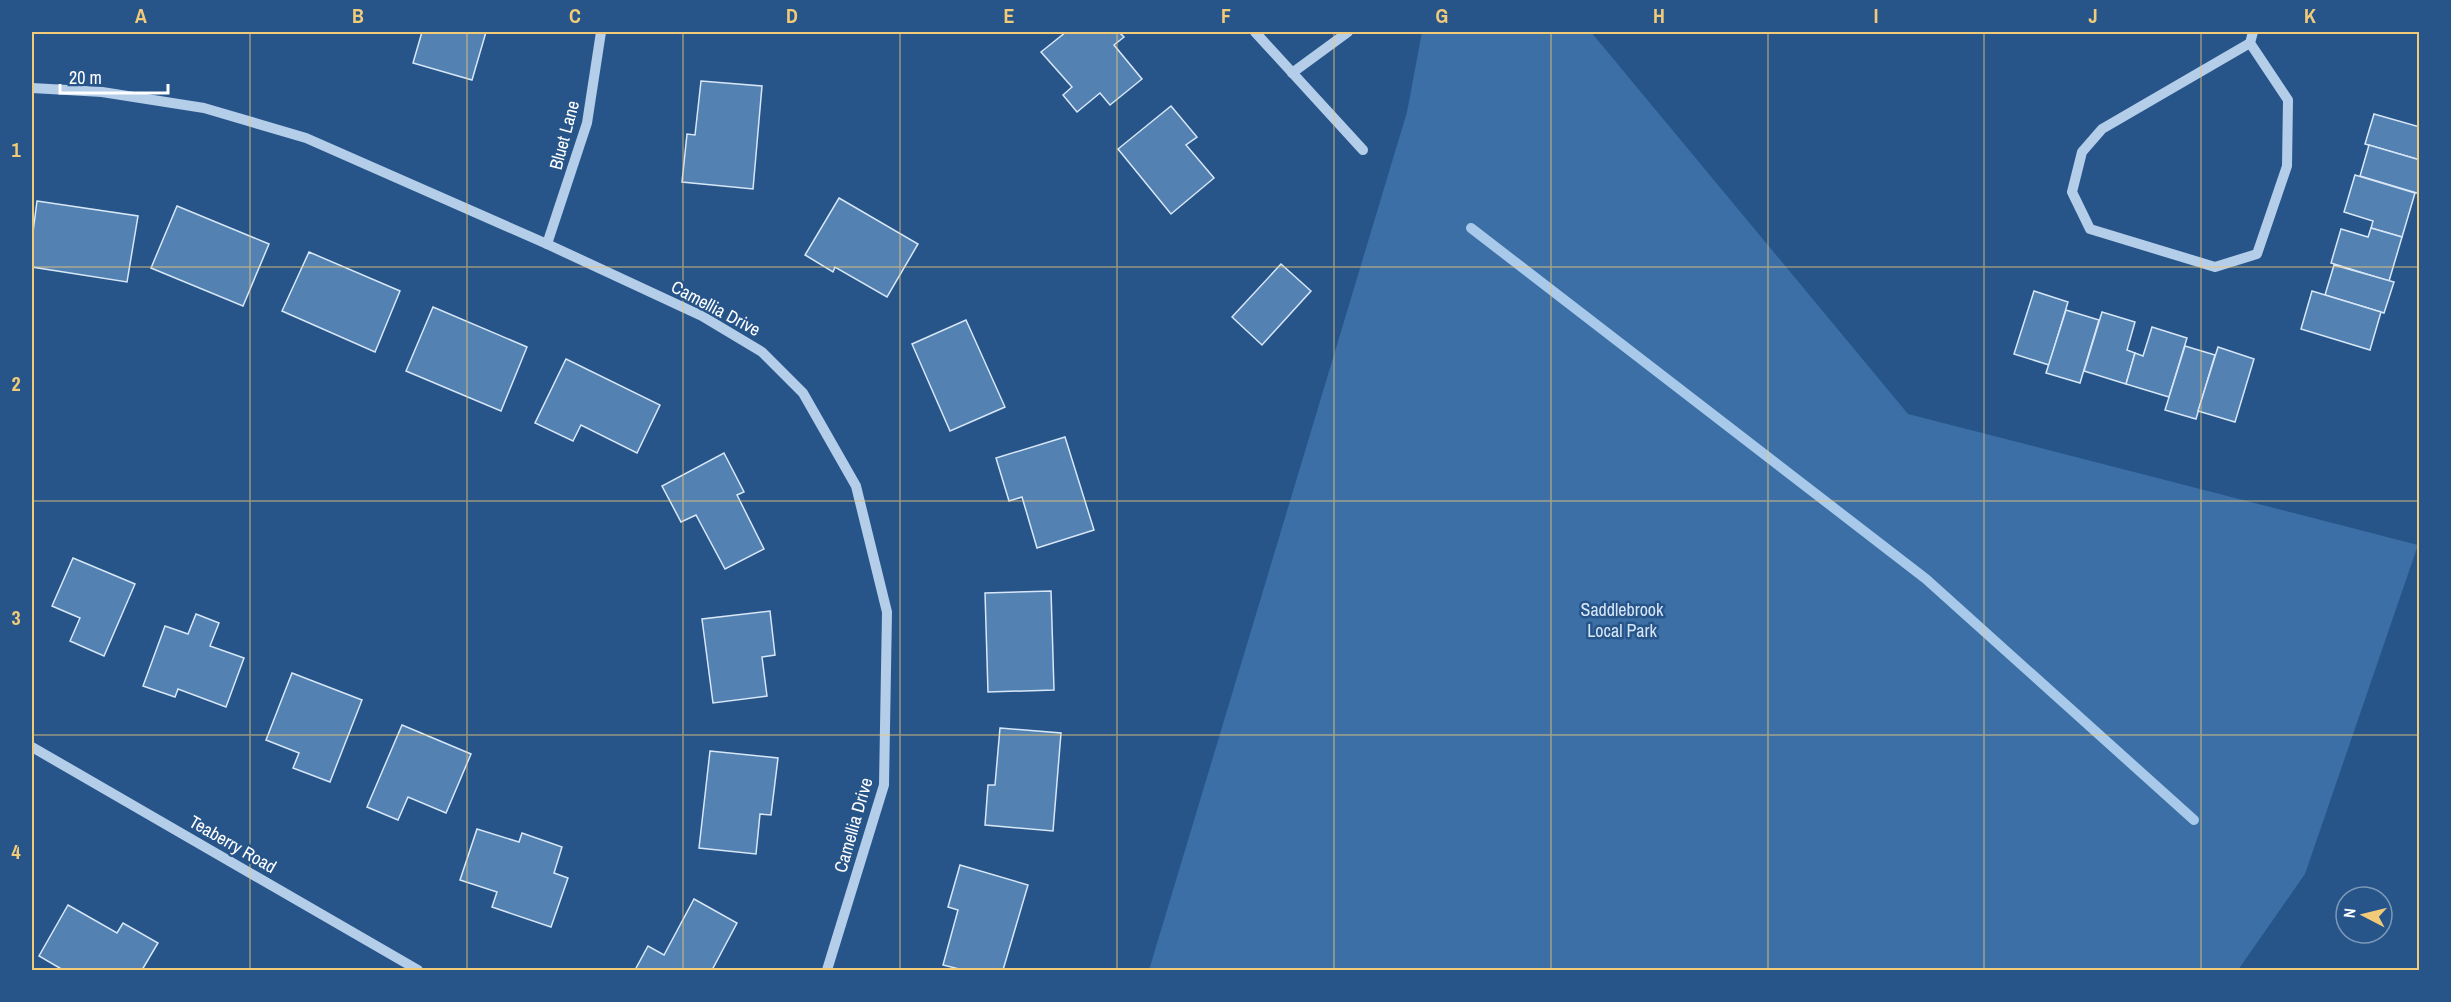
<svg xmlns="http://www.w3.org/2000/svg" width="2451" height="1002" font-family="'Archivo Narrow',sans-serif">
  <style>
    .green { fill: #3b6fa5 }
    .lines { fill: none; stroke-linecap: round; stroke-linejoin: round }
    .stream { stroke: #a8c9e9; stroke-width: 10 }
    .building { fill: #5381b2; stroke: #d7e7f7; stroke-width: 1.5 }
    .minor { stroke: #b4cde9; stroke-width: 10 }
    .grid { fill: none; stroke: #f2cb79; stroke-width: 1.5; stroke-opacity: 0.55 }
    .labels { text-anchor: middle; dominant-baseline: central; stroke-width: 5; stroke-linejoin: round; paint-order: stroke }
    .street-label { font-size: 18px; fill: #fff; stroke: #275589 }
    .park-label { font-size: 18px; fill: #d7e7f7; stroke: #275589 }
    .neatline { fill: none; stroke: #f2cb79; stroke-width: 2 }
    .grid-label { font-size: 20px; text-anchor: middle; font-weight: bold; fill: #f2cb79 }
  </style>
  <rect width="100%" height="100%" fill="#275589"/>
  <path class="green" d="M1422,32H1591L1908,414L2418,545L2305,874L2238,970H1149L1407,112Z"/>
  <g class="lines">
    <path class="stream" d="M1471,228L1926,579L2194,820"/>
  </g>
  <g class="building">
    <path d="M422,32H486L472,80L413,63Z"/>
    <path d="M1066,32H1119L1124,37L1114,45L1142,79L1110,105L1100,93L1077,112L1063,95L1072,87L1041,52Z"/>
    <path d="M701,81L762,86L753,189L682,182L687,134L695,135Z"/>
    <path d="M1171,106L1197,137L1186,145L1214,178L1171,214L1118,149Z"/>
    <path d="M2374,114L2420,127V160L2365,144Z"/>
    <path d="M2369,145L2420,160V194L2360,176Z"/>
    <path d="M2355,175L2415,193L2402,237L2371,228L2373,221L2344,212Z"/>
    <path d="M839,198L918,244L887,297L835,267L833,272L805,255Z"/>
    <path d="M37,201L138,216L127,282L32,267V240Z"/>
    <path d="M177,206L269,244L243,306L151,268Z"/>
    <path d="M2371,228L2402,237L2389,281L2331,263L2341,229L2368,237Z"/>
    <path d="M309,252L400,291L375,352L282,311Z"/>
    <path d="M1281,264L1311,291L1262,345L1232,317Z"/>
    <path d="M2334,265L2394,282L2384,313L2325,295Z"/>
    <path d="M2034,291L2068,302L2049,365L2014,354Z"/>
    <path d="M2312,291L2381,312L2370,350L2301,329Z"/>
    <path d="M433,307L527,347L501,411L406,371Z"/>
    <path d="M2066,310L2099,320L2080,383L2046,373Z"/>
    <path d="M2102,312L2135,322L2127,350L2135,353L2126,384L2084,371Z"/>
    <path d="M966,320L1005,407L950,431L912,344Z"/>
    <path d="M2152,327L2187,338L2169,397L2126,384L2135,353L2143,356Z"/>
    <path d="M2185,346L2215,355L2196,419L2165,410Z"/>
    <path d="M2218,347L2254,359L2235,422L2198,411Z"/>
    <path d="M566,359L660,405L637,453L581,425L573,441L535,423Z"/>
    <path d="M1065,437L1094,530L1037,548L1022,497L1009,501L996,458Z"/>
    <path d="M724,453L744,492L737,495L764,549L725,569L696,515L681,522L662,486Z"/>
    <path d="M73,558L135,584L104,656L70,641L80,618L52,606Z"/>
    <path d="M1051,591L1054,690L988,692L985,593Z"/>
    <path d="M770,611L775,655L762,657L767,696L713,703L702,619Z"/>
    <path d="M196,614L219,623L210,646L244,658L226,707L178,689L175,697L143,686L165,626L188,634Z"/>
    <path d="M292,673L362,700L330,782L293,768L299,753L266,740Z"/>
    <path d="M402,725L471,754L446,813L408,797L398,820L367,807Z"/>
    <path d="M1000,728L1061,733L1053,831L985,825L988,785H995Z"/>
    <path d="M710,751L778,758L771,815L760,814L756,854L699,848Z"/>
    <path d="M477,829L519,842L522,833L562,847L554,873L568,878L551,927L492,907L497,892L460,880Z"/>
    <path d="M960,865L1028,885L1003,970H963L943,965L958,910L948,907Z"/>
    <path d="M694,899L737,923L712,970H635L648,946L664,955Z"/>
    <path d="M68,905L117,933L123,923L158,943L142,970H63L39,956Z"/>
  </g>
  <g class="lines">
    <g class="minor">
      <path d="M1255,32L1363,150"/>
      <path d="M2250,43L2288,100L2287,166L2257,254L2215,267L2090,229L2072,192L2082,152L2102,129L2250,43L2253,32"/>
      <path d="M1292,73L1348,32"/>
      <path d="M32,88L102,92L204,108L306,138L547,244L702,316L762,352L803,393L856,486L887,612L884,785L827,970"/>
      <path d="M547,244L587,123L601,32"/>
      <path d="M32,747L418,970"/>
    </g>
  </g>
  <path class="grid" d="M250,32V970M467,32V970M683,32V970M900,32V970M1117,32V970M1334,32V970M1551,32V970M1768,32V970M1984,32V970M2201,32V970M32,267H2420M32,501H2420M32,735H2420"/>
  <g class="labels">
    <g class="street-label">
      <text transform="translate(564 135) rotate(-75)">Bluet Lane</text>
      <text transform="translate(716 308) rotate(28)">Camellia Drive</text>
      <text transform="translate(853 825) rotate(-74)">Camellia Drive</text>
      <text transform="translate(233 844) rotate(30)">Teaberry Road</text>
    </g>
    <g class="park-label">
      <text x="1622" y="609">Saddlebrook<tspan x="1622" dy="21">Local Park</tspan></text>
    </g>
  </g>
  <rect width="2451" height="1002" fill="none" stroke="#275589" stroke-width="66"/>
  <g transform="translate(2364 915) rotate(277)"><circle r="28" fill="#275589" stroke="#7d99b8" stroke-width="1.5"/>
  <path d="M0-4.5L10 22L0 15L-10 22Z" fill="#f2cb79"/>
  <text y="-9" font-size="16" font-weight="bold" text-anchor="middle" fill="#ffffff">N</text>
  </g>
  <path d="M60 84v9h108v-9" fill="none" stroke="#ffffff" stroke-width="3"/>
  <text x="69" y="84" font-size="18" fill="#ffffff" stroke="#275589" stroke-width="4.5" paint-order="stroke">20 m</text>
  <rect x="33" y="33" width="2385" height="936" class="neatline"/>
  <g class="grid-label">
    <text x="141" y="23">A</text>
    <text x="358" y="23">B</text>
    <text x="575" y="23">C</text>
    <text x="792" y="23">D</text>
    <text x="1009" y="23">E</text>
    <text x="1226" y="23">F</text>
    <text x="1442" y="23">G</text>
    <text x="1659" y="23">H</text>
    <text x="1876" y="23">I</text>
    <text x="2093" y="23">J</text>
    <text x="2310" y="23">K</text>
    <text x="16" y="157">1</text>
    <text x="16" y="391">2</text>
    <text x="16" y="625">3</text>
    <text x="16" y="859">4</text>
  </g>
</svg>
